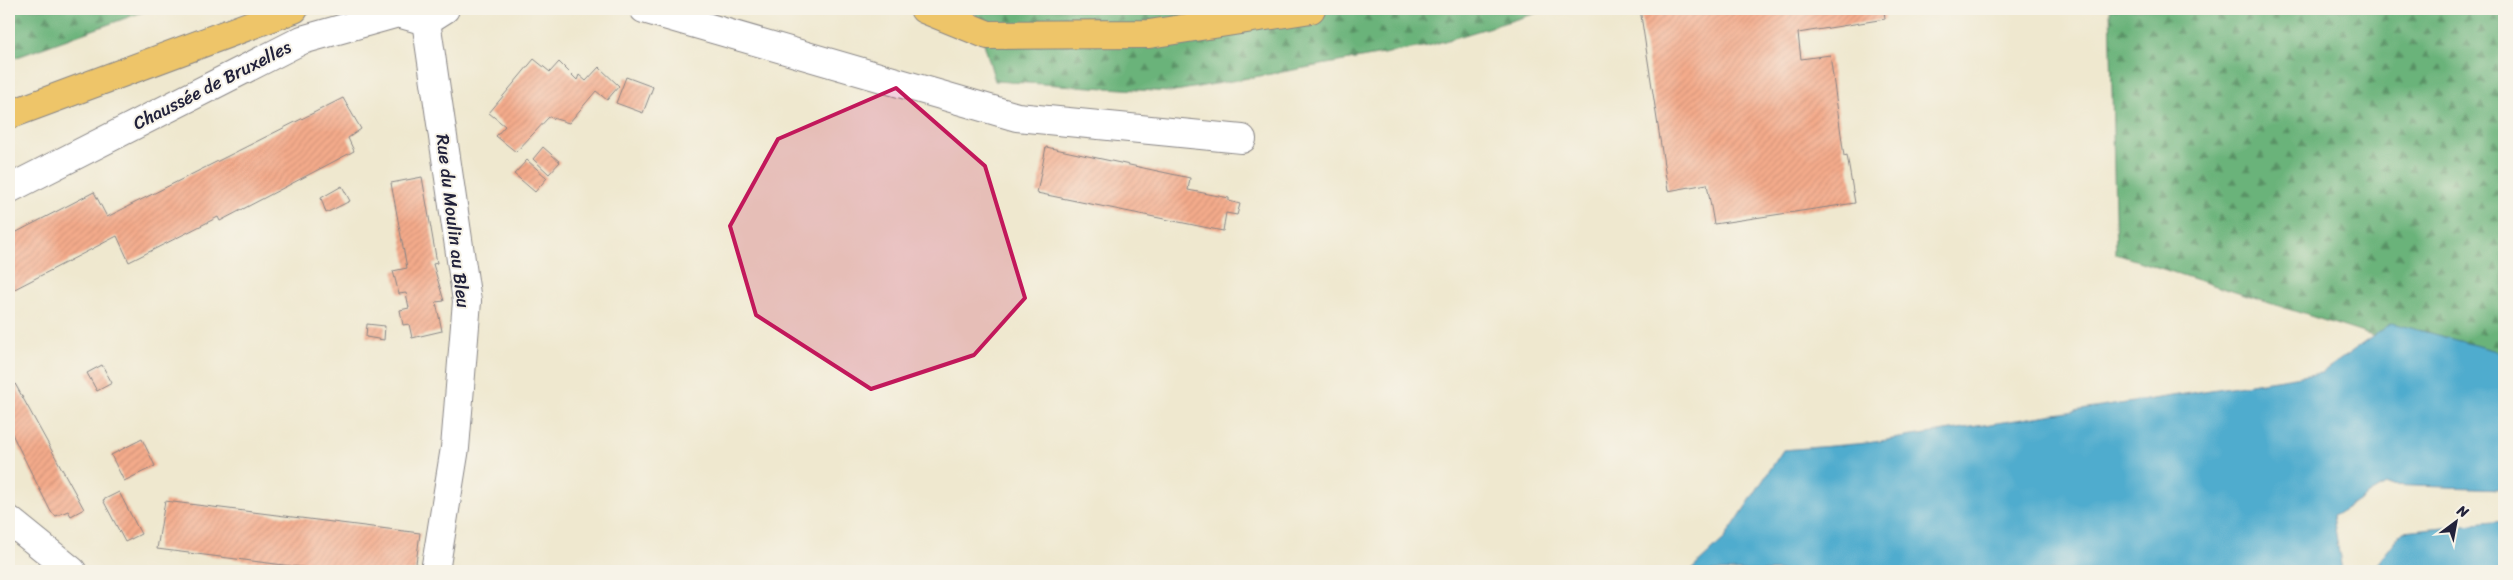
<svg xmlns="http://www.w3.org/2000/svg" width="2513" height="580" font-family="Sriracha,sans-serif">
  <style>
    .forest { fill: url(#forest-firs); stroke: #466a5a }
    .water { fill: #50acce; stroke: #396784 }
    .building { fill: url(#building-hatch) }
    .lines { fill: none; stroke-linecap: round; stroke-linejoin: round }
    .minor-casing { stroke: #888585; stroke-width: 30 }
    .major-casing { stroke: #888585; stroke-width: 30 }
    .minor { stroke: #fff; stroke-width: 28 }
    .major { stroke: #eec569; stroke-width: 28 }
    .marked { fill: #c2185b; fill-opacity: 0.2; stroke: #c2185b; stroke-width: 4; stroke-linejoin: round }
    .labels { text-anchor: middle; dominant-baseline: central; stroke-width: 4; stroke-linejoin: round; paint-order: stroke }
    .street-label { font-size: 18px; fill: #22223b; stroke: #f7f3e8 }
  </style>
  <defs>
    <pattern id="forest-firs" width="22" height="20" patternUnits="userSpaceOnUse" patternTransform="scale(1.25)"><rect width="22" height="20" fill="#6bb37a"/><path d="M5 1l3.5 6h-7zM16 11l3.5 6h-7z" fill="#589165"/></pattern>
    <pattern id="building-hatch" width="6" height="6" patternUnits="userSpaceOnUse" patternTransform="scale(1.25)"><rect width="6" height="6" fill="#f4ab8b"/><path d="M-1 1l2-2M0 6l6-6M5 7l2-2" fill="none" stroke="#d19379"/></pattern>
  </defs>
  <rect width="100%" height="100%" fill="#f7f3e8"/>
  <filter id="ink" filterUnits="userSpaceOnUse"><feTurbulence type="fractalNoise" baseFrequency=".02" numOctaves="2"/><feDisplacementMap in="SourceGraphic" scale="10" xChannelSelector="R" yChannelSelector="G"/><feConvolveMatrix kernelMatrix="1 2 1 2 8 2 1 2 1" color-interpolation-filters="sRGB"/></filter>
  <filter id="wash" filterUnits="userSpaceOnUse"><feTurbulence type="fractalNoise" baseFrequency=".0096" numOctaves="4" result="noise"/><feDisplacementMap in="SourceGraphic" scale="20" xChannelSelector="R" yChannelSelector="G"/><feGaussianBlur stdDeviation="1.12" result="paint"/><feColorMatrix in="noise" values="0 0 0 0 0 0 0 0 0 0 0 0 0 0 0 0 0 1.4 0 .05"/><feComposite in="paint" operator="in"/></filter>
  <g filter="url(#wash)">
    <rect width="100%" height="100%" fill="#efe8cf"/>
    <g class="forest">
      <path d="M9,9H151L9,60Z"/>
      <path d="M974,9H1550L1428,46L1170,92L995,81Z"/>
      <path d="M2110,9H2504V378L2116,254Z"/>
    </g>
    <g class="water">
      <path d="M2392,323L2504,353V489L2385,485L2333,516L2342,571H1690L1725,538L1783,450L1867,443L2321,373Z"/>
      <path d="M2504,521V571H2383L2378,563L2403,531Z"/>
    </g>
    <g id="blocks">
      <g class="building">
        <path d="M1640,9H1884L1885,19L1798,33L1801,59L1830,55L1844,156L1847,155L1855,203L1714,224L1707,184L1668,191Z"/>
        <path d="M534,59L550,72L559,62L577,80L579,75L586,81L599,67L619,86L607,100L596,91L569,123L549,117L516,152L496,136L505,126L489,113Z"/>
        <path d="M626,77L653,87L643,113L616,103Z"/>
        <path d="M343,98L361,129L348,138L354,151L220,221L218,217L129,262L117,236L9,292V236L94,192L107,217Z"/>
        <path d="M543,147L560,162L549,174L533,159Z"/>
        <path d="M1046,147L1190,178L1188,190L1229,198V201L1240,204L1237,215L1226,213L1223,231L1037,193Z"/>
        <path d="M527,160L547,178L535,192L514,174Z"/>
        <path d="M422,177L437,263L433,264L444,301L436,302L442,331L412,338L409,324L403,325L400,310L409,308L406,293L399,294L393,271L407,268L391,183Z"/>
        <path d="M342,186L350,201L326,213L321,198Z"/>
        <path d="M367,324L385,326L384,340L366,337Z"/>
        <path d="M102,365L112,383L97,391L87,373Z"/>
        <path d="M13,380L84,509L71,516L68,511L56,516L51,512L9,428V382Z"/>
        <path d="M142,439L155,466L124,481L111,455Z"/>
        <path d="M119,492L141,534L125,542L103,500Z"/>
        <path d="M165,501L420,533L415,571H331L157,549Z"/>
      </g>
    </g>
  </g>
  <g filter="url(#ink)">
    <use href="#blocks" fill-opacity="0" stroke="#888585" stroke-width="1"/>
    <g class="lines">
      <g class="minor-casing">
        <g id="minor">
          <path d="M644,9L1017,117L1242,139"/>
          <path d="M426,21L467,301L455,448L435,571"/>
          <path d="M426,21L445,9"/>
          <path d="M9,189L302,40L398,13L426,21"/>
          <path d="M9,520L72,571"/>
        </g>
      </g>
      <g class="major-casing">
        <g id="major">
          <path d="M924,9L988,35L1149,34L1311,9"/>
          <path d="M9,115L294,9"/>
        </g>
      </g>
      <use href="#minor" class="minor"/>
      <use href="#major" class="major"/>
    </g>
  </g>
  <path class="marked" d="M896,88L985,166L1025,298L974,355L871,389L756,315L730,226L778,139Z"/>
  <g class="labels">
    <g class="street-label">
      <text transform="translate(212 85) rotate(-27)">Chaussée de Bruxelles</text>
      <text transform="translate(453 221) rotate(83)">Rue du Moulin au Bleu</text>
    </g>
  </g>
  <rect width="2513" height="580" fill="none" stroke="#f7f3e8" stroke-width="30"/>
  <g transform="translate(2456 522) rotate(32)" stroke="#f7f3e8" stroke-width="4" paint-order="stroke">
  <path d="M0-4L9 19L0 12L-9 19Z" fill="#22223b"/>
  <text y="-8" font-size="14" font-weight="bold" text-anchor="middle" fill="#22223b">N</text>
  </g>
</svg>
